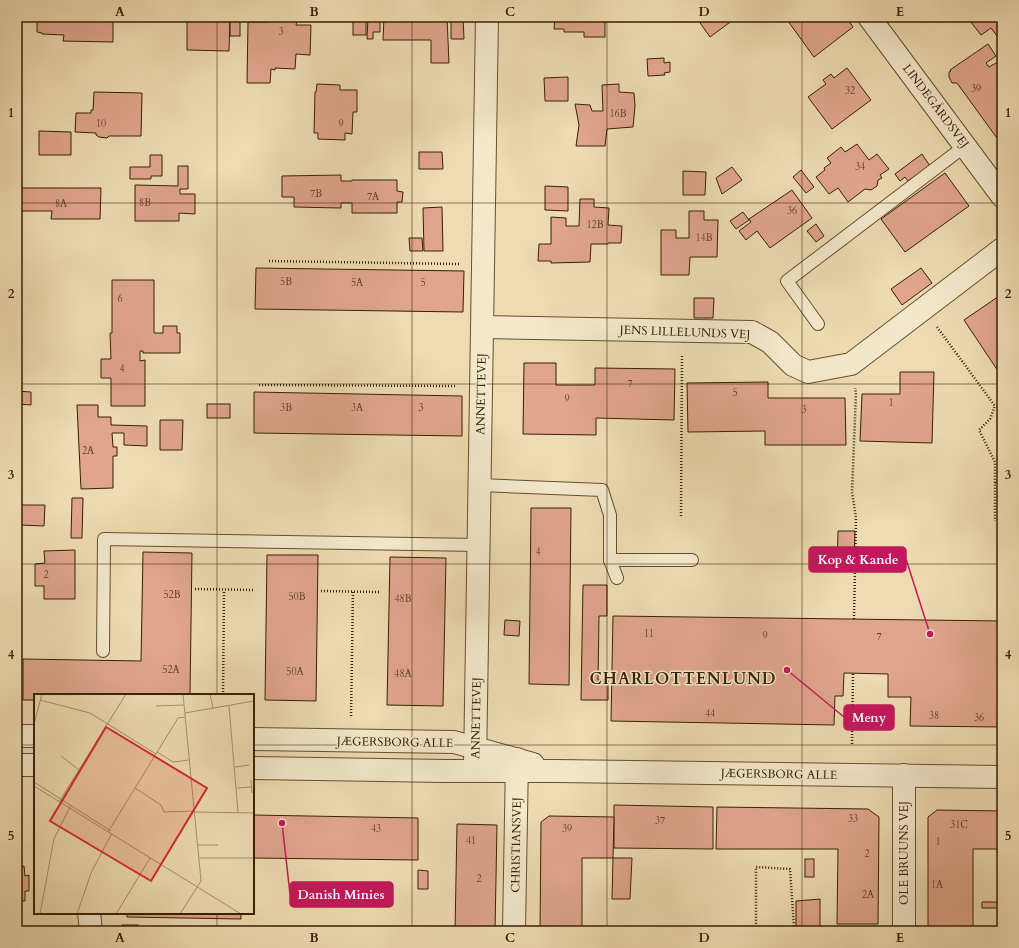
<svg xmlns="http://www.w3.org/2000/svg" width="1019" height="948" font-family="Cardo,serif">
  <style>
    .building { fill: #e0a58c; stroke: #362104 }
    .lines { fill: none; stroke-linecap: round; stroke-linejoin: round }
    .service-casing { stroke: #64502f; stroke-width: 14 }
    .minor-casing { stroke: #64502f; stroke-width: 24 }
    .tertiary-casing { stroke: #64502f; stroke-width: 24 }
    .path { stroke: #362104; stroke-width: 2.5; stroke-dasharray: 1 2; stroke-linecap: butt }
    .service { stroke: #f4e8cc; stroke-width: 12 }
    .minor { stroke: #f4e8cc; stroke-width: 22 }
    .tertiary { stroke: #f4e8cc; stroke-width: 22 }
    .grid { fill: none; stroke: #362104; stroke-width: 1; stroke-opacity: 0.55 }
    .labels { text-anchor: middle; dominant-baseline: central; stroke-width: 3; stroke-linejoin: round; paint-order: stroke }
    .number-label { font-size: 10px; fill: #604226 }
    .street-label { font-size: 12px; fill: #362104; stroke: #f4e8cc }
    .district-label { font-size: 16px; font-weight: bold; letter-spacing: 1px; fill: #362104; stroke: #f4e8cc }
    .inset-road { fill: none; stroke: #a4916c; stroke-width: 1 }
    .view { fill: #d62828; fill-opacity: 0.15; stroke: #d62828; stroke-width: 2 }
    .inset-edge { fill: none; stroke: #362104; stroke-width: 2 }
    .leader { fill: none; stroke: #c2185b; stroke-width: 1.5 }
    .callout-dot { fill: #c2185b; stroke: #f4e8cc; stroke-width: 1.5 }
    .callout { fill: #c2185b; stroke: #c2185b; stroke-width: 1.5 }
    .callout-label { font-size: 13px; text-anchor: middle; font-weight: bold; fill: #fff }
    .neatline { fill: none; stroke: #362104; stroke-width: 1.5 }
    .grid-label { font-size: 13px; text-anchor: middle; font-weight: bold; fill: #362104 }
  </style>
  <rect width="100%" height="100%" fill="#eedbb1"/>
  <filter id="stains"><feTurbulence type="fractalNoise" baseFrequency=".005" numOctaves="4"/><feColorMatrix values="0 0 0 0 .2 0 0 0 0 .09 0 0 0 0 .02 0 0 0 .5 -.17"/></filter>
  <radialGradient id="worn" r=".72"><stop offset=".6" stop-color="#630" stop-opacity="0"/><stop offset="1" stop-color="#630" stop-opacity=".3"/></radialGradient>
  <g class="building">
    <path d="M37,17H113V42L63,41L64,35L42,34V33L37,32Z"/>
    <path d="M187,17H230L229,51L187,50Z"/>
    <rect x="230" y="17" width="10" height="19"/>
    <path d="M275,17H289L291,20H297L296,25H311L310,55L296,54L295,69L275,68V70L271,69L270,83H247L248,22H268V20H273Z"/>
    <rect x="353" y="17" width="13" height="18"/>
    <path d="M368,17H380V32H373V39H367Z"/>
    <path d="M384,17H447L449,63H431V40H383Z"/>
    <path d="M451,17H463L464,39H451Z"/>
    <path d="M555,17H605V37H584V32H564V29H554Z"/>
    <path d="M696,17H737L710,37Z"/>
    <path d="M785,17H846L853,27L814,57Z"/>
    <path d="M967,17H1002V34L998,37L991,28L981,35Z"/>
    <path d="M988,44L996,56L986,63L989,67L996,63L1002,70V74L997,78L1002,85V145L957,83H952L949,77V72L951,71L950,70Z"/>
    <path d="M664,58V63L670,62V72L664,73L665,75L648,76L647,59Z"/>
    <path d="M847,68L871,100L832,129L808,97L826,84L823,80L831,74L834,78Z"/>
    <path d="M568,77V101H545L544,78Z"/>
    <path d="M317,84L340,85V90H357V112H353L352,134L345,133V140L318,139V133H314L315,92H316Z"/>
    <path d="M619,84V92L634,93L635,106L633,127L607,129L605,146H576L579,125L575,104L590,105L592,111H603L602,85Z"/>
    <path d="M94,92L142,93L141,136H109L107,138L99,137L96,135V133L75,132L76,113H91V110H93Z"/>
    <path d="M39,131L71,132V155H39Z"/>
    <path d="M857,144L869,160L877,154L889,169L880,175L882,178L878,180L877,186L871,190L865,189L848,202L838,188L829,194L816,177L825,170L824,168L831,163L827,158L841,147L845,152Z"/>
    <path d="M419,152H442L443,169H419Z"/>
    <path d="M922,154L930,166L908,181L905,177L900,181L895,174Z"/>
    <path d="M150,155H162V176H151V179H130V167H150Z"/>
    <path d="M178,166H188V189H180V194H195V214L179,213V221H135V185L178,186Z"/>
    <path d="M732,167L742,180L722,194L716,178Z"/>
    <path d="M801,170L814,187L806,193L793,177Z"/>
    <path d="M683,171L706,172L705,195H683Z"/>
    <path d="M945,173L969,206L905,252L881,219Z"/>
    <path d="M341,175V181H352V180H397V191L403,192L402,202H397V213H352V203H341V208L294,207V197H282V176Z"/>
    <path d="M545,186L568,187V211L545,210Z"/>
    <path d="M20,188H101L100,219H51L52,211H20Z"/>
    <path d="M792,190L812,218L770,248L757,231L746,240L739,231L751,222L749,219Z"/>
    <path d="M580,199H594V207L609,208L608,225L622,226L621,243H608V244H591L590,262L551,263V261H538L539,244H551V217L566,218V226H579Z"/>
    <path d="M442,207L443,251H424L423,208Z"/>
    <path d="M689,211H704V220H718L717,257H690L689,275H661V230H676V238H689Z"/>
    <path d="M743,212L749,220L736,229L730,221Z"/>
    <path d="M816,224L824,236L816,242L807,231Z"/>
    <path d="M409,238H422L423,251H410Z"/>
    <path d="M256,268L464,271L463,312L255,309Z"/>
    <path d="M921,268L932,283L902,305L891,289Z"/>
    <path d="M112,280H154V333H163V326H177V333H180V353H143V351H140V361L145,360V406H111V378H101V359H111L110,333H112Z"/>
    <path d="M1002,294V377L964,320Z"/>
    <path d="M694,298H714L713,318H694Z"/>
    <path d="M524,363H556V385H595V368L675,369L674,420L596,418V435L523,434Z"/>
    <path d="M900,372H934L932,443L860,441L862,394H900Z"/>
    <path d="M768,382V398H845L846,445H765V431L688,432L687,383Z"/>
    <path d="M17,391L31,392V405L17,404Z"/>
    <path d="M254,392L462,396V436L254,433Z"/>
    <rect x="207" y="404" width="23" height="14"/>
    <path d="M77,405H98V417H111V425L147,426V446L124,445V433H112L113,447H117V456H113V488L81,489Z"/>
    <path d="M160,420H183L182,450H160Z"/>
    <path d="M72,498H83L82,538H71Z"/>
    <path d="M21,505H45L44,526L20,525Z"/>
    <path d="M531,508H571L569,685L529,684Z"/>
    <path d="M838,531H855L854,568L837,567Z"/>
    <path d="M75,550V599H44V586H35V564L45,563L44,551Z"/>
    <path d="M143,552L192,553L190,695H35V700H23V659L141,661Z"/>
    <path d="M267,555H318L316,701L265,700Z"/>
    <path d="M390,557L446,558L443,706L387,705Z"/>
    <path d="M583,585H607V616H599L598,680H608V700H581Z"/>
    <path d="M613,616L1002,621V727L910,726L911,697H888V674L844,673L843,696H835L834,725L611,721Z"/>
    <path d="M505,620L520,621L519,636L504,635Z"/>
    <path d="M614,805L713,807V849L614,848Z"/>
    <path d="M717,807L868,809L879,817L878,924H837L838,849H716Z"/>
    <path d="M937,810L1002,811V849H973V931H928V817Z"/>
    <path d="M253,815L418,818V860L253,858Z"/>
    <path d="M549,816L614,817L613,858H582V931H540L541,822Z"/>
    <path d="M457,824L497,825L495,931H455Z"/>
    <path d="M613,858H632L630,899H612Z"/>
    <rect x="805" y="859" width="9" height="18"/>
    <path d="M24,866L25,876L29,875V891H25V901H17V867Z"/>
    <path d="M418,870L428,871V889H418Z"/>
    <path d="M820,899V927H824V931H796V901Z"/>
    <path d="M982,902H1002V931L1001,908H982Z"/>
    <path d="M127,913H241V919L127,917Z"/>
    <rect x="122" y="925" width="16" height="6"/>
  </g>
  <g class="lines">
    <g class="service-casing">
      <g id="service">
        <path d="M818,324L787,281L965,146"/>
        <path d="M480,485L602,490L610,515V560L617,578"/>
        <path d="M610,560H692"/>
        <path d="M103,651L104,539L479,545"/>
      </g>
    </g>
    <g class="minor-casing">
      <g id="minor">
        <path d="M869,17L1002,196"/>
        <path d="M482,327L752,332L770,342L793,365L808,372L851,364L1002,249"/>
        <path d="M475,766L487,17"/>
        <path d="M89,913L91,931"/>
        <path d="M514,931L517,759"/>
        <path d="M904,931V775"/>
      </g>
    </g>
    <g class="tertiary-casing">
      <g id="tertiary">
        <path d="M17,736H35"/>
        <path d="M253,739L454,742L533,764"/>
        <path d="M17,765H35"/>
        <path d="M253,768L446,771H557L1002,777"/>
      </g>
    </g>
    <g class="path">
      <path d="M269,261L459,264"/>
      <path d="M937,327L995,406L990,419L979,430L995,462V521"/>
      <path d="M259,385L457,386"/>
      <path d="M995,483L1002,479"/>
      <path d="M681,516L682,355"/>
      <path d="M195,589L255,590"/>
      <path d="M321,591L379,592"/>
      <path d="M854,619L856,518L852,492L856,393L855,388"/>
      <path d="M223,695L224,590"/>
      <path d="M351,716L353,591"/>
      <path d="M852,744L853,673"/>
      <path d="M756,929L794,927L790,869L756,867V931"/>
    </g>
    <use href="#service" class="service"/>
    <use href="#minor" class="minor"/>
    <use href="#tertiary" class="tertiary"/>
  </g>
  <path class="grid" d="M217,17V695M412,17V931M607,17V931M802,17V931M17,203H1002M17,384H1002M17,564H1002M17,745H35M253,745H1002M217,913V931"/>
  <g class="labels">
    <g class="number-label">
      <text x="281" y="32">3</text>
      <text x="976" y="89">39</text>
      <text x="850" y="91">32</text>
      <text x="618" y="114">16B</text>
      <text x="101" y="124">10</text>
      <text x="341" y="124">9</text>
      <text x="860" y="167">34</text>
      <text x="316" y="194">7B</text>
      <text x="373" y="197">7A</text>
      <text x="145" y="203">8B</text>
      <text x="61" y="204">8A</text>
      <text x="792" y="211">36</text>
      <text x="595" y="225">12B</text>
      <text x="704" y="238">14B</text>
      <text x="286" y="282">5B</text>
      <text x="357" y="283">5A</text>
      <text x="423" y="283">5</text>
      <text x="120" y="299">6</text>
      <text x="122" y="369">4</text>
      <text x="630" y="384">7</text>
      <text x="735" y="393">5</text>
      <text x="567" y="399">9</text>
      <text x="891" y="403">1</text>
      <text x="286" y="408">3B</text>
      <text x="357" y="408">3A</text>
      <text x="421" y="408">3</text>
      <text x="804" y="410">3</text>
      <text x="88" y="451">2A</text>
      <text x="538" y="552">4</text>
      <text x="46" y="575">2</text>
      <text x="172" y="595">52B</text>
      <text x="297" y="597">50B</text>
      <text x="403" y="599">48B</text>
      <text x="649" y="634">11</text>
      <text x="765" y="636">9</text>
      <text x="879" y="637">7</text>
      <text x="171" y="670">52A</text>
      <text x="295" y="672">50A</text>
      <text x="403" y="674">48A</text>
      <text x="710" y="714">44</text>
      <text x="934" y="716">38</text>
      <text x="979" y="718">36</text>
      <text x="853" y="819">33</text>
      <text x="660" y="821">37</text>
      <text x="959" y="825">31C</text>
      <text x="376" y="829">43</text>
      <text x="567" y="829">39</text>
      <text x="471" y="841">41</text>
      <text x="938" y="842">1</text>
      <text x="867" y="854">2</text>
      <text x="479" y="879">2</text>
      <text x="937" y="885">1A</text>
      <text x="868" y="895">2A</text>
    </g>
    <g class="street-label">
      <text transform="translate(936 106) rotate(53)">LINDEGÅRDSVEJ</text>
      <text transform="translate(685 332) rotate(2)">JENS LILLELUNDS VEJ</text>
      <text transform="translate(481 394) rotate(-89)">ANNETTEVEJ</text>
      <text transform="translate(476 718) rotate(-89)">ANNETTEVEJ</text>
      <text transform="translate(395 742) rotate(1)">JÆGERSBORG ALLE</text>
      <text transform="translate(779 774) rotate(1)">JÆGERSBORG ALLE</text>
      <text transform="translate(516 845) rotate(-89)">CHRISTIANSVEJ</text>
      <text transform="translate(904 853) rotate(-90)">OLE BRUUNS VEJ</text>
    </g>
    <g class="district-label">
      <text x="683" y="679">CHARLOTTENLUND</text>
    </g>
  </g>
  <g transform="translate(34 694)">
    <rect width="220" height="220" fill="#eedbb1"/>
    <path class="inset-road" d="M176,0L179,14M6,6L56,19L122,60M122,12L150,11M195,12L204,118M151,19L220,7M0,30L8,0M123,58L139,68L155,66M27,62L45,76M201,73L215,71M217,86L218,99M0,88L77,137M0,92L207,220M101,94L127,111L130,118L160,117M203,94L217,93M25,108L92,0M160,118L220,119M74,138L144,24L151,23M164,151H184M165,164H220M6,220L20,145L37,111M43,220L57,179L78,139M82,220L116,164M146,220L167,187L149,0"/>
    <path class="view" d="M72,33L173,94L117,187L16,127Z"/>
    <rect width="220" height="220" class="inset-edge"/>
  </g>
  <path class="leader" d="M930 634L906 559M787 670L844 717M282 823L290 894"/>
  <g class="callout-dot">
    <circle cx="930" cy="634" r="4"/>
    <circle cx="787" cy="670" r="4"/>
    <circle cx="282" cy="823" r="4"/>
  </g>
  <g class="callout">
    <rect x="809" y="547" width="97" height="25" rx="4"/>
    <rect x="844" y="705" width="50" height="25" rx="4"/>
    <rect x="290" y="882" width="103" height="25" rx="4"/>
  </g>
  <g class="callout-label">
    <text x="858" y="564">Kop &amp; Kande</text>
    <text x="869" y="722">Meny</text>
    <text x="341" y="899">Danish Minies</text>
  </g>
  <rect width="1019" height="948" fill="none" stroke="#eedbb1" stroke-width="44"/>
  <rect x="22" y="22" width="975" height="904" class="neatline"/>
  <g class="grid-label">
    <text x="120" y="16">A</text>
    <text x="314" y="16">B</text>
    <text x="510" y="16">C</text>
    <text x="704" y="16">D</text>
    <text x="900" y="16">E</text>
    <text x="11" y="117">1</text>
    <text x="1008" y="117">1</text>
    <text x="11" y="298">2</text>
    <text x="1008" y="298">2</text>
    <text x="11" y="479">3</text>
    <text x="1008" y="479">3</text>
    <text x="11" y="659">4</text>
    <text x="1008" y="659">4</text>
    <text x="11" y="840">5</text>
    <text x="1008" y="840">5</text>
    <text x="120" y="942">A</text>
    <text x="314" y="942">B</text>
    <text x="510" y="942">C</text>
    <text x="704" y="942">D</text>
    <text x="900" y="942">E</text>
  </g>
  <rect width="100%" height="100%" filter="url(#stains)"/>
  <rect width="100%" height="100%" fill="url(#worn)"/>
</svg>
